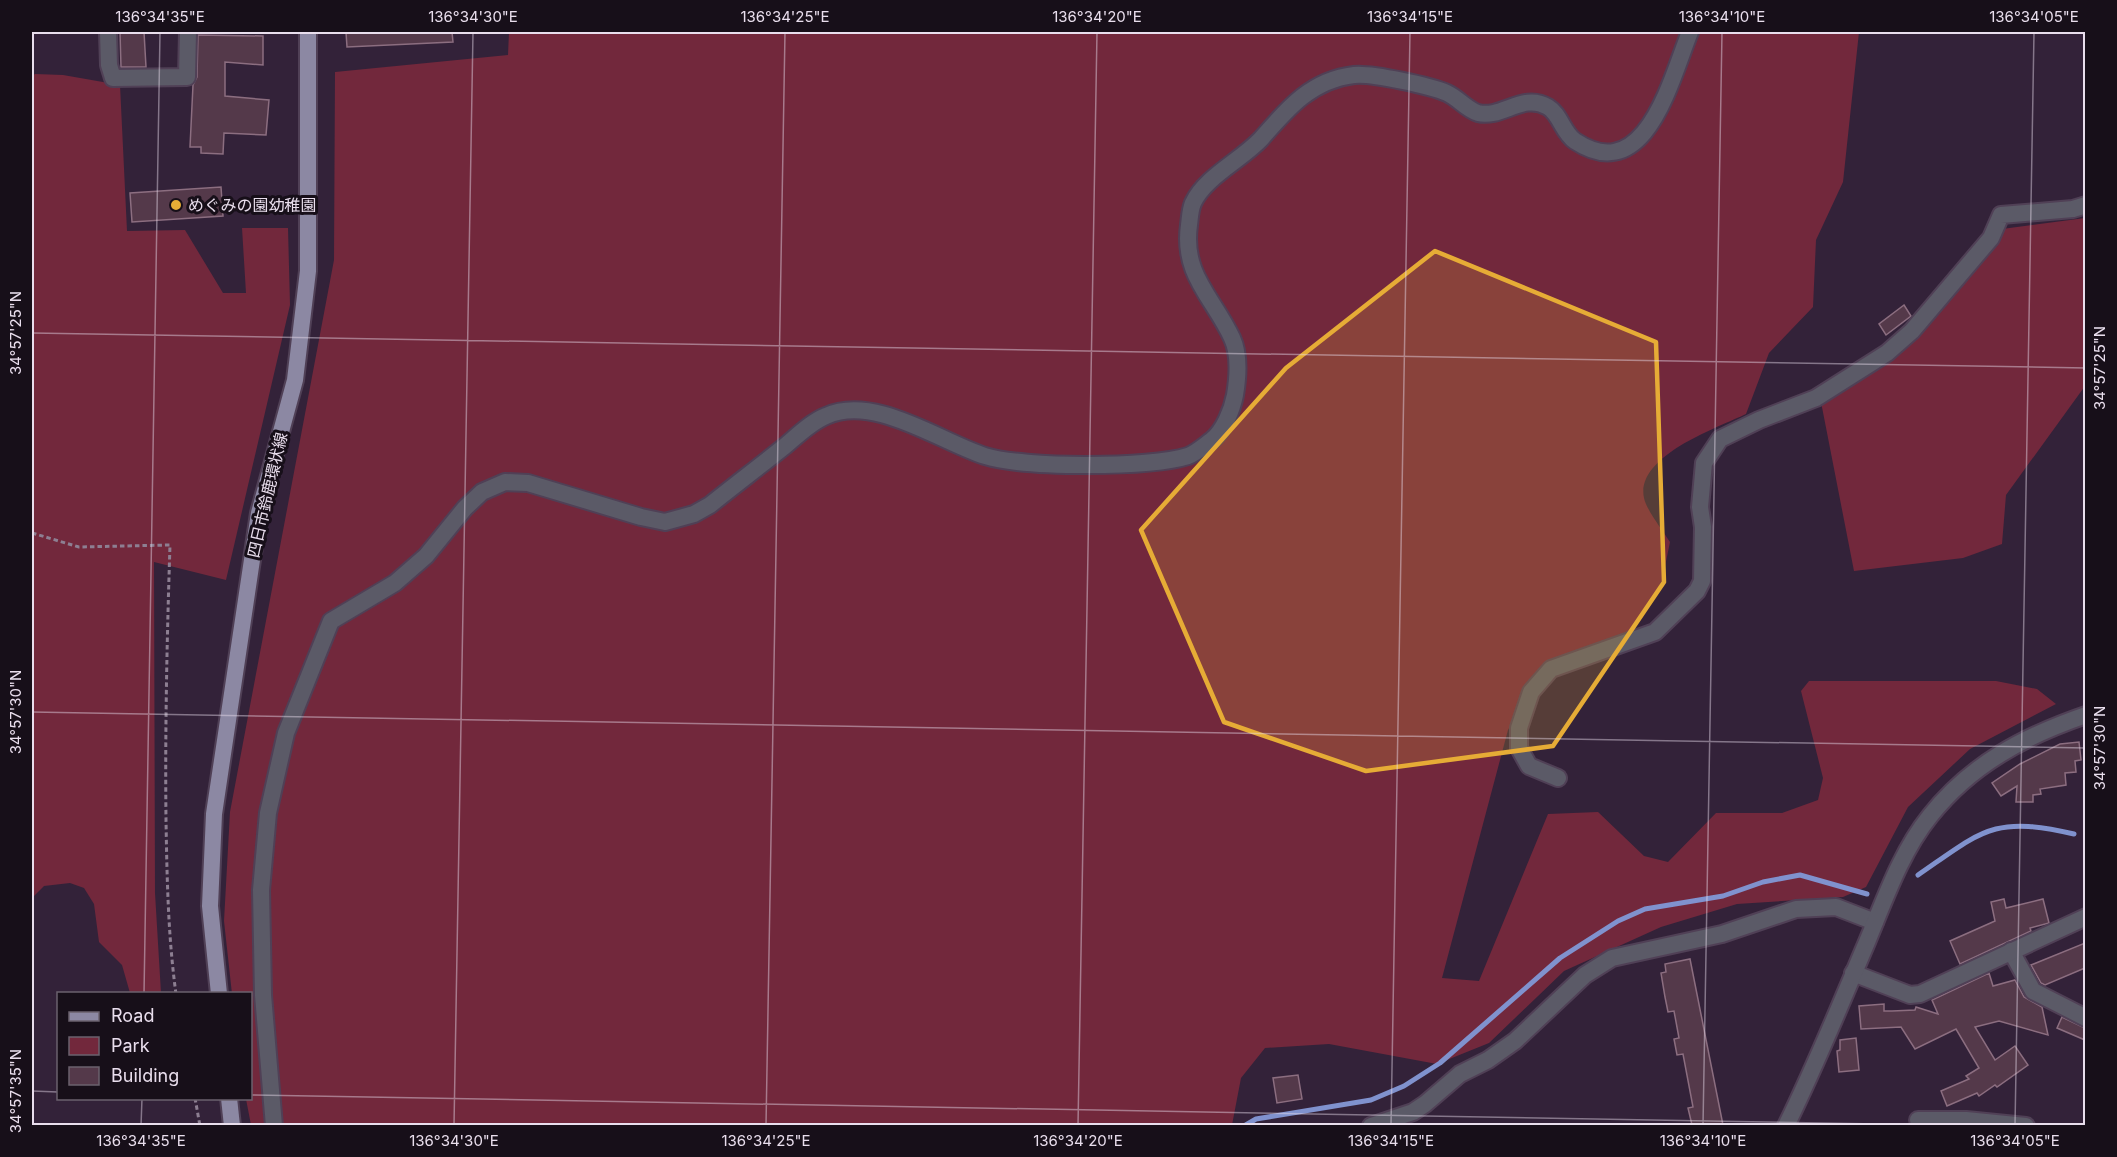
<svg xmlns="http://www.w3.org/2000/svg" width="2117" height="1157" font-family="Inter,'Noto Sans JP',sans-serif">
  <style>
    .green { fill: #72283c }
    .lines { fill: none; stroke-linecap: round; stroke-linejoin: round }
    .stream { stroke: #8092ce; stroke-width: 5 }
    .building { fill: #54394a; stroke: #8c6e80; stroke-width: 1.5 }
    .minor-casing { stroke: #504056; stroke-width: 20 }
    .tertiary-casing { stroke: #504056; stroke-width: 20 }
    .primary-casing { stroke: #504056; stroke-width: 20 }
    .path { stroke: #8d7f92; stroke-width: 3; stroke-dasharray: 4.5 3; stroke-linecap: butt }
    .minor { stroke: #5b5a67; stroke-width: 16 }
    .tertiary { stroke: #5b5a67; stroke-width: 16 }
    .primary { stroke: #8c88a3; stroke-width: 16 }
    .marked { fill: #e6ac36; fill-opacity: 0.2; stroke: #e6ac36; stroke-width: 4.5; stroke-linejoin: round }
    .ticks { fill: none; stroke: #e9deed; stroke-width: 1.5; stroke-opacity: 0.45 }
    .poi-dot { fill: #e6ac36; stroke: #170f19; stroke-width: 2 }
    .labels { text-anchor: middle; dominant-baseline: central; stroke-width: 6; stroke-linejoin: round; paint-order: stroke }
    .poi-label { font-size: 16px; fill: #e9deed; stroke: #170f19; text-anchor: start }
    .street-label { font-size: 16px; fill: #e9deed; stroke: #170f19 }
    .neatline { fill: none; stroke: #e9deed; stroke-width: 2 }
    .ticks-label { font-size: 15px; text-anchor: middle; fill: #e9deed }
  </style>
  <rect width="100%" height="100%" fill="#332239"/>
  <g class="green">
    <path d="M509,32H1859L1843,182L1816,240L1813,307L1769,353L1746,414C1717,428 1635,456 1644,498C1646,509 1663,531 1670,542L1662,581L1619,653L1537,678L1508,730L1442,978L1479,981L1548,814L1598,812L1644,856L1668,862L1716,813H1782L1818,800L1823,778L1801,691L1809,681H1996L2037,689L2056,704L1970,749L1908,807L1866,887L1843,897L1737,904L1661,927L1564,971L1489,1043L1437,1064L1329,1044L1265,1048L1241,1078L1232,1125H251L246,1099L250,1098V994H232L224,921L230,812L334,260L335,72L508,55Z"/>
    <path d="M35,74L63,75L120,85L127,231L185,230L223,293H246L242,228H288L290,305L226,580L154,562L155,893L161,993H130L122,965L99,942L94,904L84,888L70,883L44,886L32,898V76Z"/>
    <path d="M2085,218V386L2006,495L2002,544L1963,558L1854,571L1821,402L1979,267L2002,229Z"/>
  </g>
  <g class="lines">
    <g class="stream">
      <path d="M1918,875C1982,831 1993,815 2074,834"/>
      <path d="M1244,1126L1256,1119L1371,1100L1404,1086L1440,1063L1560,958L1618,921L1645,909L1723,896L1763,882L1800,875L1867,894"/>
    </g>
  </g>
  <g class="building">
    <path d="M120,32H144L146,67H121Z"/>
    <path d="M346,32H452L453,42L347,47Z"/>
    <path d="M198,35L263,36V65L225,62V96L269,100L266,135L224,133L223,154L201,153V147H190L193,85L197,77Z"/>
    <path d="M221,187L223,216L132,222L130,193Z"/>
    <path d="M1904,305L1911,316L1886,335L1879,324Z"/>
    <path d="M2079,742L2081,760L2075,761L2076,772L2065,773L2066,785L2040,789L2041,794L2033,795V802H2016L2017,786L2001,796L1992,783L2020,764L2060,744Z"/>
    <path d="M2004,899L2006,908L2043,899L2049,923L2030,928L2031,931L1960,964L1950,941L1995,921L1991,902Z"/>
    <path d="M2085,943V968L2045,985L2041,983L2031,965Z"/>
    <path d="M1690,959L1723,1125H1692L1688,1108L1693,1107L1683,1054L1677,1055L1674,1039L1679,1038L1674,1011L1668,1012L1665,997L1661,973L1666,972L1665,964Z"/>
    <path d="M1989,973L1993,986L2015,980L2024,997L2042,1007L2048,1035L1999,1021L1975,1027L1995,1060L2015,1046L2028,1065L1997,1087L1995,1085L1979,1096L1977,1093L1947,1106L1941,1091L1969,1079L1966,1076L1979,1068L1956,1029L1915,1049L1901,1027L1861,1029L1859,1006L1884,1004V1011H1892L1915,1010L1916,1007L1938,1014L1932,1000Z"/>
    <path d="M2062,1017L2085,1028V1040L2057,1028Z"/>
    <path d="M1856,1038L1859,1070L1839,1072L1837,1051L1840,1050V1040Z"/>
    <path d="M1298,1075L1302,1099L1277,1103L1273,1078Z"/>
  </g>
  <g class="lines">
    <g class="minor-casing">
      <g id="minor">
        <path d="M108,32L109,65L113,78L187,77L188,32"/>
        <path d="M1558,778L1529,766L1519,748V728L1531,692L1551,669L1655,632L1697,591L1702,581L1703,527L1700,507L1704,463L1720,439L1759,420L1816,398L1887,353L1912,331L1991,238L2001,215L2073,209L2086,205"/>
        <path d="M2011,951L2033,991L2086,1018"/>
        <path d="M1853,973L1910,995L1920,994L2086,917"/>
        <path d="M1918,1120H1966L2026,1126"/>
        <path d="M274,1126L263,995L261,890L268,813L286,733L331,621L395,583L426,556L465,508L482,492L505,482L528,483L641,517L665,522L694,514L710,505C735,485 760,466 785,446C797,436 811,422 826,416C874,394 939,441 985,456C1023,468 1150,468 1188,456C1196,453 1205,445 1212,440C1224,430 1232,410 1235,395C1238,377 1240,355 1232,338C1213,297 1182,275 1189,225C1190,218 1190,210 1193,203C1205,177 1240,161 1261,139C1287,109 1311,80 1354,75C1372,73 1431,86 1447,93C1458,98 1466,109 1478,113C1502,119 1523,92 1548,107C1560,114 1563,133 1575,141C1646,188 1671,78 1690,32"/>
        <path d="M1371,1126L1413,1112L1425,1104L1460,1074L1488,1060L1515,1041L1585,975L1612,958L1722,934L1796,909L1836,907L1875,922"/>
      </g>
    </g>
    <g class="tertiary-casing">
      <path id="tertiary" d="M1786,1126C1816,1065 1841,1003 1867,942C1885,899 1901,852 1930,816C1971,764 2025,736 2086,715"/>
    </g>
    <g class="primary-casing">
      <g id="primary">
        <path d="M219,994L210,906L214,814L259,513L295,380L308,271V32"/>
        <path d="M229,1098L232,1126"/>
      </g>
    </g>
    <g class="path">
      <path d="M32,533L79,547L170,545C167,637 165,728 166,820C167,878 168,936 176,994"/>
      <path d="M195,1098L200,1126"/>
    </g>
    <use href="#minor" class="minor"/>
    <use href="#tertiary" class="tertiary"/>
    <use href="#primary" class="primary"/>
  </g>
  <path class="marked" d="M1435,251L1656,342L1664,582L1553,746L1366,771L1224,722L1141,530L1286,368Z"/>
  <path class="ticks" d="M32,333L2086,368M32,712L2086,748M144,994L160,32M32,1091L58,1092M250,1095L1993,1126M141,1126L142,1098M454,1126L473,32M766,1126L785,32M1078,1126L1097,32M1391,1126L1410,32M1703,1126L1722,32M2015,1126L2034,32"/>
  <circle class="poi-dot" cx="176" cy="205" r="6"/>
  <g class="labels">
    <g class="poi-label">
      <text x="188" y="205">めぐみの園幼稚園</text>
    </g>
    <g class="street-label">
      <text transform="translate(267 495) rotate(-77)">四日市鈴鹿環状線</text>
    </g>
  </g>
  <rect width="2117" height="1157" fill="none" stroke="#170f19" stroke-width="66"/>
  <rect x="57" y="992" width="195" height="108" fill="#170f19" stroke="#6b626e" stroke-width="1.5"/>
  <rect x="69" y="1012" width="30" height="9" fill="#8c88a3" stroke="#6b626e" stroke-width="1.5"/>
  <text x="111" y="1022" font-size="18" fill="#e9deed">Road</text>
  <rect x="69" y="1037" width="30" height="18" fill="#72283c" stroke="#6b626e" stroke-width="1.5"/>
  <text x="111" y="1052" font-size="18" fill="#e9deed">Park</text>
  <rect x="69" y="1067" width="30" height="18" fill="#54394a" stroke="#6b626e" stroke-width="1.5"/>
  <text x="111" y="1082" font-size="18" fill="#e9deed">Building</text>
  <rect x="33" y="33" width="2051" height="1091" class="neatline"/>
  <g class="ticks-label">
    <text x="160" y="22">136°34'35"E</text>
    <text x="473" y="22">136°34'30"E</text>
    <text x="785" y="22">136°34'25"E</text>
    <text x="1097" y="22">136°34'20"E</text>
    <text x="1410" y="22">136°34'15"E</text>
    <text x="1722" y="22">136°34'10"E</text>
    <text x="2034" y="22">136°34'05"E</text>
    <text transform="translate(16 333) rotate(-90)" y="5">34°57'25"N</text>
    <text transform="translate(2100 368) rotate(-90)" y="5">34°57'25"N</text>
    <text transform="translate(16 712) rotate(-90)" y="5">34°57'30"N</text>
    <text transform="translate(2100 748) rotate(-90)" y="5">34°57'30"N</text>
    <text transform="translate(16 1091) rotate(-90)" y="5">34°57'35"N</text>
    <text x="141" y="1146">136°34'35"E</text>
    <text x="454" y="1146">136°34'30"E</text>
    <text x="766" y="1146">136°34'25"E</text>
    <text x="1078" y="1146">136°34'20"E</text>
    <text x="1391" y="1146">136°34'15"E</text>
    <text x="1703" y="1146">136°34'10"E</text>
    <text x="2015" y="1146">136°34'05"E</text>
  </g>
</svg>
